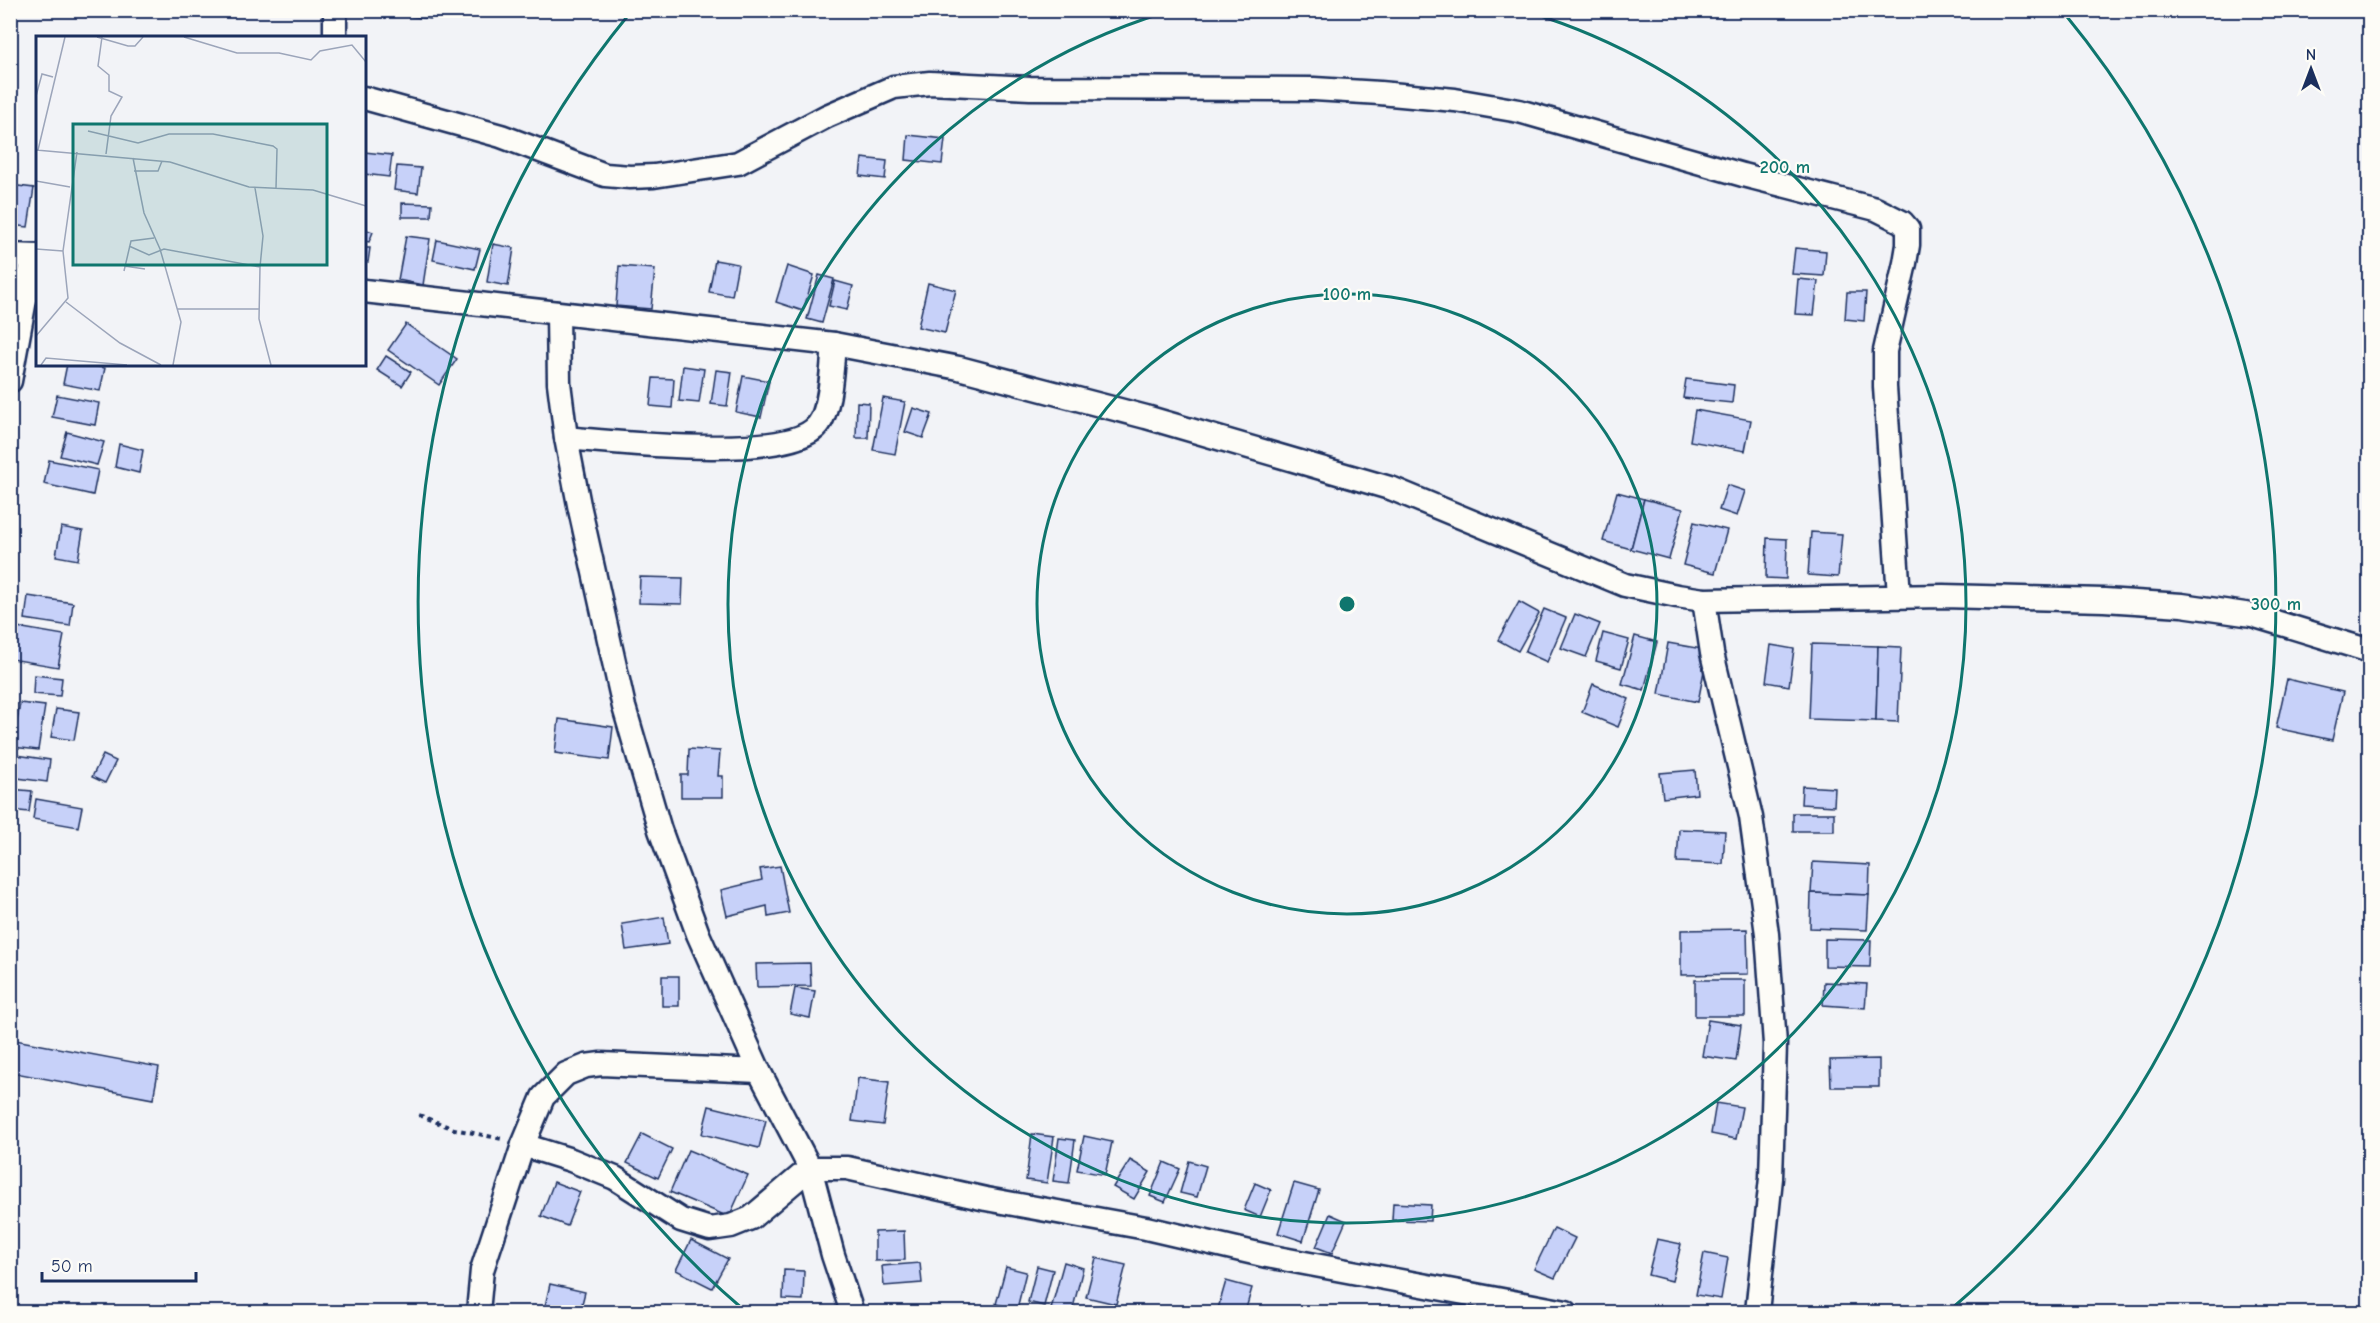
<svg xmlns="http://www.w3.org/2000/svg" width="2380" height="1323" font-family="'Comic Neue',sans-serif">
  <style>
    .building { fill: #c7d1f9; stroke: #1b2f5e; stroke-width: 1.5 }
    .lines { fill: none; stroke-linecap: round; stroke-linejoin: round }
    .minor-casing { stroke: #1b2f5e; stroke-width: 27 }
    .path { stroke: #1b2f5e; stroke-width: 4; stroke-dasharray: 4.5 4.5; stroke-linecap: butt }
    .minor { stroke: #fdfcf7; stroke-width: 22 }
    .ring { fill: none; stroke: #0f766e; stroke-width: 3 }
    .inset-road { fill: none; stroke: #9ca5ba; stroke-width: 1.5 }
    .view { fill: #0f766e; fill-opacity: 0.15; stroke: #0f766e; stroke-width: 3 }
    .inset-edge { fill: none; stroke: #1b2f5e; stroke-width: 3 }
    .centre { fill: #0f766e; stroke: #fdfcf7; stroke-width: 3 }
    .ring-label { font-size: 18px; text-anchor: middle; font-weight: bold; fill: #0f766e; stroke: #fdfcf7; stroke-width: 4.5; stroke-linejoin: round; paint-order: stroke }
  </style>
  <rect width="100%" height="100%" fill="#f2f3f7"/>
  <filter id="ink" filterUnits="userSpaceOnUse"><feTurbulence type="fractalNoise" baseFrequency=".0167" numOctaves="2"/><feDisplacementMap in="SourceGraphic" scale="12" xChannelSelector="R" yChannelSelector="G"/><feConvolveMatrix kernelMatrix="1 2 1 2 8 2 1 2 1" color-interpolation-filters="sRGB"/></filter>
  <g filter="url(#ink)">
    <g class="building">
      <path d="M399,10H432L431,19L399,15Z"/>
      <path d="M908,135L945,139L942,164L906,160Z"/>
      <path d="M364,152L392,155L389,177L364,174Z"/>
      <path d="M862,158L887,161L885,179L860,176Z"/>
      <path d="M397,166L421,168L418,193L394,190Z"/>
      <path d="M10,185L34,188L28,227L10,225Z"/>
      <path d="M402,203L432,204L431,217H402Z"/>
      <path d="M364,229L373,232L369,242L364,241Z"/>
      <path d="M406,236L430,239L423,285L398,280Z"/>
      <path d="M437,240L480,249L475,269L433,260Z"/>
      <path d="M493,244L514,248L508,286L487,282Z"/>
      <path d="M364,248H370L368,262L364,261Z"/>
      <path d="M1795,248L1826,251L1824,276L1792,274Z"/>
      <path d="M715,260L738,264L732,296L709,292Z"/>
      <path d="M619,266L655,269L651,309L616,306Z"/>
      <path d="M787,266L814,275L803,311L776,302Z"/>
      <path d="M819,275L834,279L822,323L807,319Z"/>
      <path d="M1798,279L1818,281L1814,315L1795,314Z"/>
      <path d="M835,281L853,286L847,310L829,306Z"/>
      <path d="M10,283L16,285L10,310Z"/>
      <path d="M928,283L956,290L945,333L918,327Z"/>
      <path d="M1847,292H1866L1864,321L1845,319Z"/>
      <path d="M406,324L457,359L439,385L388,350Z"/>
      <path d="M386,356L411,372L402,386L377,370Z"/>
      <path d="M67,364H86L105,368L100,391L63,384Z"/>
      <path d="M683,366L704,369L699,403L679,401Z"/>
      <path d="M716,370L732,372L727,406L711,404Z"/>
      <path d="M743,376L769,381L761,417L736,412Z"/>
      <path d="M653,378L674,379L672,408L650,406Z"/>
      <path d="M1686,379L1734,385L1732,403L1683,398Z"/>
      <path d="M57,395L99,403L95,425L52,417Z"/>
      <path d="M883,398L905,402L895,454L873,450Z"/>
      <path d="M857,402L869,403L868,438H856Z"/>
      <path d="M913,408L932,414L923,438L905,432Z"/>
      <path d="M1695,410L1751,420L1745,451L1690,441Z"/>
      <path d="M67,432L104,442L97,465L60,456Z"/>
      <path d="M119,444L143,450L139,473L115,467Z"/>
      <path d="M49,460L98,470L93,495L44,484Z"/>
      <path d="M1727,485L1745,491L1737,516L1719,510Z"/>
      <path d="M1617,492L1644,499L1631,549L1603,541Z"/>
      <path d="M1644,499L1683,509L1669,559L1631,549Z"/>
      <path d="M1694,522L1727,530L1715,573L1683,565Z"/>
      <path d="M61,527L83,531L78,560L56,556Z"/>
      <path d="M1811,532L1842,534L1838,577L1808,575Z"/>
      <path d="M1767,538L1787,539L1786,579L1766,578Z"/>
      <path d="M640,577L683,578L682,604L639,603Z"/>
      <path d="M28,596L73,603L70,626L25,619Z"/>
      <path d="M1519,602L1539,613L1518,651L1498,640Z"/>
      <path d="M1544,609L1566,618L1547,662L1525,652Z"/>
      <path d="M1575,614L1600,624L1586,657L1561,648Z"/>
      <path d="M17,627L64,635L58,667L11,659Z"/>
      <path d="M1603,633L1629,640L1621,668L1596,661Z"/>
      <path d="M1635,636L1657,642L1644,690L1622,684Z"/>
      <path d="M1668,643L1708,650L1698,702L1659,694Z"/>
      <path d="M1812,644L1878,646L1876,721L1809,719Z"/>
      <path d="M1771,645L1794,649L1789,686L1766,682Z"/>
      <path d="M1878,646L1901,647L1898,722L1876,721Z"/>
      <path d="M34,675L62,678L60,696L33,694Z"/>
      <path d="M2287,679L2343,692L2332,740L2276,728Z"/>
      <path d="M1593,684L1629,699L1618,727L1582,712Z"/>
      <path d="M20,703L45,706L38,750L13,747Z"/>
      <path d="M56,709L79,712L74,740L51,737Z"/>
      <path d="M559,719L613,727L609,760L555,753Z"/>
      <path d="M689,749L720,751L718,776H723V797H681V775H688Z"/>
      <path d="M10,754L50,760L47,782L10,777Z"/>
      <path d="M103,755L116,761L105,783L92,777Z"/>
      <path d="M1695,770L1697,794L1663,798L1660,773Z"/>
      <path d="M1802,786L1835,788L1834,806L1801,804Z"/>
      <path d="M10,789L32,791L29,812L10,810Z"/>
      <path d="M36,799L82,807L78,827L33,819Z"/>
      <rect x="1793" y="813" width="41" height="18"/>
      <path d="M1679,829L1725,831L1723,864L1677,862Z"/>
      <path d="M1813,862L1870,865L1869,895L1811,893Z"/>
      <path d="M780,866L789,913L768,917L767,906L727,916L721,890L762,880L760,869Z"/>
      <path d="M1811,893L1869,895L1867,930L1810,928Z"/>
      <path d="M664,917L668,944L626,950L622,924Z"/>
      <path d="M1747,929L1748,974L1681,975V930Z"/>
      <path d="M1825,939L1871,940L1870,967L1825,966Z"/>
      <path d="M810,963L811,986L757,987L756,964Z"/>
      <rect x="662" y="976" width="17" height="30"/>
      <rect x="1695" y="980" width="50" height="36"/>
      <path d="M1824,982L1867,984L1865,1008L1823,1005Z"/>
      <path d="M795,988L815,991L810,1018L790,1014Z"/>
      <path d="M1708,1020L1741,1025L1736,1061L1702,1056Z"/>
      <path d="M10,1039L159,1067L153,1099L10,1072Z"/>
      <path d="M1879,1059V1087H1831L1830,1060Z"/>
      <path d="M858,1078L889,1082L883,1125L852,1121Z"/>
      <path d="M1716,1103L1742,1107L1736,1139L1711,1134Z"/>
      <path d="M709,1106L766,1120L759,1148L702,1134Z"/>
      <path d="M642,1134L672,1149L658,1178L627,1163Z"/>
      <path d="M1032,1134L1054,1137L1047,1183L1026,1180Z"/>
      <path d="M1084,1136L1112,1142L1105,1175L1077,1170Z"/>
      <path d="M1059,1138L1075,1140L1069,1183L1053,1181Z"/>
      <path d="M688,1150L748,1175L729,1217L670,1192Z"/>
      <path d="M1130,1160L1150,1172L1134,1199L1113,1187Z"/>
      <path d="M1189,1161L1206,1166L1197,1197L1180,1193Z"/>
      <path d="M1164,1162L1180,1169L1165,1202L1150,1196Z"/>
      <path d="M554,1182L580,1192L567,1226L541,1216Z"/>
      <path d="M1255,1183L1271,1190L1260,1217L1244,1210Z"/>
      <path d="M1294,1183L1319,1190L1303,1241L1278,1233Z"/>
      <path d="M1393,1203L1431,1205L1430,1221L1392,1220Z"/>
      <path d="M1330,1214L1346,1221L1332,1253L1316,1247Z"/>
      <path d="M1554,1228L1575,1238L1555,1278L1534,1269Z"/>
      <path d="M904,1231L905,1260L875,1261V1232Z"/>
      <path d="M1657,1239L1681,1244L1672,1281L1648,1275Z"/>
      <path d="M691,1240L728,1259L712,1288L676,1270Z"/>
      <path d="M1704,1253L1728,1258L1721,1299L1696,1295Z"/>
      <path d="M1096,1258L1126,1265L1116,1304L1086,1297Z"/>
      <path d="M1064,1262L1083,1268L1072,1312L1051,1309Z"/>
      <path d="M920,1263L922,1283L884,1286L882,1266Z"/>
      <path d="M1037,1266L1053,1270L1044,1306L1028,1302Z"/>
      <path d="M1006,1267L1026,1272L1017,1309L996,1304Z"/>
      <path d="M784,1270L804,1271L803,1300L783,1299Z"/>
      <path d="M1226,1281L1252,1288L1245,1312H1217Z"/>
      <path d="M550,1284L585,1292L580,1312L545,1306Z"/>
      <path d="M1254,1308L1284,1312H1254Z"/>
    </g>
    <g class="lines">
      <g class="minor-casing">
        <g id="minor">
          <path d="M335,38V10"/>
          <path d="M364,98L501,136L605,175L630,177L654,176L738,163L827,116L894,87L930,83L1030,88L1314,89L1380,93L1455,100L1519,111L1743,175L1876,209L1902,222L1908,229V245L1905,263L1885,351V387L1899,596"/>
          <path d="M10,255L38,256"/>
          <path d="M364,291L834,344L959,368L1146,417L1393,489L1625,585L1677,596L1704,600L1943,596L2104,600L2182,605L2252,615L2370,651"/>
          <path d="M558,314L559,383L566,438L579,505L624,707L660,830L698,934L759,1071L810,1168L833,1255L852,1312"/>
          <path d="M10,381L33,256"/>
          <path d="M566,438C613,442 789,462 818,425C831,409 832,365 834,344"/>
          <path d="M1704,600L1712,653L1751,817L1767,934L1775,1044L1771,1178L1757,1312"/>
          <path d="M523,1145L571,1160L615,1178L681,1220L710,1229L731,1226L751,1218L810,1168H847L986,1199L1146,1228L1267,1256L1566,1312"/>
          <path d="M478,1312L482,1270L523,1145L543,1097L566,1074L586,1066L601,1064L759,1071"/>
        </g>
      </g>
      <path class="path" d="M419,1115L454,1129L502,1139"/>
      <use href="#minor" class="minor"/>
    </g>
  </g>
  <g class="ring">
    <circle cx="1347" cy="604" r="310"/>
    <path d="M1528 12A619 619 0 1 1 1166 12"/>
    <path d="M744 1310A929 929 0 0 1 630 13M2064 13A929 929 0 0 1 1950 1310"/>
  </g>
  <g transform="translate(36 36)">
    <rect width="330" height="330" fill="#f2f3f7"/>
    <path class="inset-road" d="M61,1L92,10H99L107,1M66,1L62,30L73,39V55L86,61L75,80L70,118M148,1L201,17H243L275,24L284,15L316,9L330,26M0,60L6,38L17,41M52,95L102,107L133,98H177L237,110L241,113L240,152M0,114L134,126L213,151L277,154L330,170M2,114L29,1M97,122L108,177L124,213L145,286L137,329M98,135H122L126,125M0,145L34,151M219,152L227,200L224,231M93,210L113,219L128,213L224,231L223,283L235,329M0,213L27,215M88,230L109,233M88,235L95,205L118,202M30,266L84,307L125,329M141,273H223M0,300L32,262L27,215L41,116M5,329L10,322L91,329"/>
    <path class="view" d="M37,88H291V229H37Z"/>
    <rect width="330" height="330" class="inset-edge"/>
  </g>
  <circle cx="1347" cy="604" r="9" class="centre"/>
  <g class="ring-label">
    <text x="1785" y="173">200 m</text>
    <text x="1347" y="300">100 m</text>
    <text x="2276" y="610">300 m</text>
  </g>
  <rect width="2380" height="1323" fill="none" stroke="#fdfcf7" stroke-width="36"/>
  <rect x="18" y="18" width="2344" height="1287" fill="none" stroke="#1b2f5e" stroke-width="2" filter="url(#ink)"/>
  <g transform="translate(2311 69)" stroke="#fdfcf7" stroke-width="4.5" paint-order="stroke">
  <path d="M0-4.5L10 22L0 15L-10 22Z" fill="#1b2f5e"/>
  <text y="-9" font-size="16" font-weight="bold" text-anchor="middle" fill="#1b2f5e">N</text>
  </g>
  <path d="M42 1272v9h154v-9" fill="none" stroke="#1b2f5e" stroke-width="3"/>
  <text x="51" y="1272" font-size="18" fill="#1b2f5e" stroke="#fdfcf7" stroke-width="4.5" paint-order="stroke">50 m</text>
</svg>
